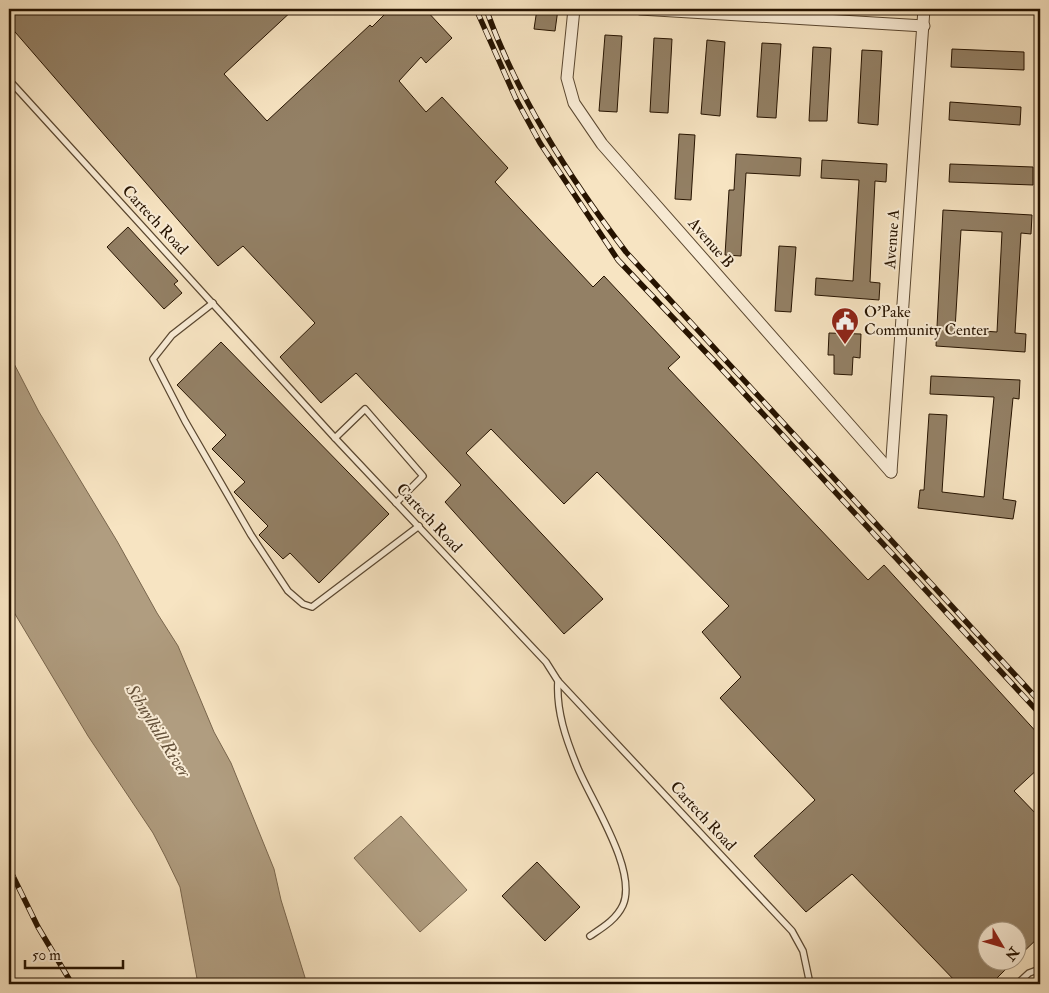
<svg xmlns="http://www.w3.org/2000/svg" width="1049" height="993" font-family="'IM FELL Double Pica',serif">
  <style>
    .water { fill: #b09d80; stroke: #79664d }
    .building { fill: #938065; stroke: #261300; fill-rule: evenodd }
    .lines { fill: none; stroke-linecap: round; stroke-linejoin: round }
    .service-casing { stroke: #5a4730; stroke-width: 8 }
    .minor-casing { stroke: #5a4730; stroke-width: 13 }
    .service { stroke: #faedd7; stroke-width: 5.5 }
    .minor { stroke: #faedd7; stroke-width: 11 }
    .rail-casing { stroke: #261300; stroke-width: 5.5 }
    .rail { stroke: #faedd7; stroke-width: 4; stroke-dasharray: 11; stroke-linecap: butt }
    .labels { text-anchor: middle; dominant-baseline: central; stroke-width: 4; stroke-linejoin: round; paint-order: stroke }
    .street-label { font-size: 16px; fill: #261300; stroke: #faedd7 }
    .poi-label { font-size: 16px; fill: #261300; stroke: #faedd7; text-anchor: start }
    .water-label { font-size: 18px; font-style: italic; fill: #64513a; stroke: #faedd7 }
  </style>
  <rect width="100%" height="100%" fill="#f7e4c2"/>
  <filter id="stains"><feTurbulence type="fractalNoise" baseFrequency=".004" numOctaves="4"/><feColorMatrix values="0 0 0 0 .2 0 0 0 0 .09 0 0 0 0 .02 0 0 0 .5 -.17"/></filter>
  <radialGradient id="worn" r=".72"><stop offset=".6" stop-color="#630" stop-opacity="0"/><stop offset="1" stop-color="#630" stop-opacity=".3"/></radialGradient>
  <g class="water">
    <path d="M9,354L39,412L117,541L157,613L178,646L214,732L231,763L274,869L281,900L307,984H198L180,887L165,856L153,833L88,736L9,604Z"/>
    <path d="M401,816L467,890L420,932L354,858Z"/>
  </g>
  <g class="building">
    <path d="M9,9H294L224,74L267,121L370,25L372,27L390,9H425L452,38L426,63L421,57L399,81L426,112L442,97L508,168L495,182L593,287L604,276L680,357L668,368L868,580L884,565L1040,736V767L1014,791L1040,818V936L1016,959V930H986V960H1015L991,984H958L852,874L806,912L754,856L815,800L720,698L741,677L702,632L729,606L597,472L564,504L491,429L466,453L603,599L564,634L445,502L461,485L356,373L321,403L280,357L315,323L243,246L218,266L9,25Z"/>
    <path d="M537,9H558L555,31L534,29Z"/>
    <path d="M605,35L622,36L617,112L599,111Z"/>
    <path d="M654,38L672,39L668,113L650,112Z"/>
    <path d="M707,40L725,42L720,116L701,114Z"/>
    <path d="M762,43L781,44L776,118L757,117Z"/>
    <path d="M813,47L831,48L827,121H809Z"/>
    <path d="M952,49L1024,52V70L951,67Z"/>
    <path d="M862,50L882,51L878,125L858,123Z"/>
    <path d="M950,102L1021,107L1020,125L949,120Z"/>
    <path d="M679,134L695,135L691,200L675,199Z"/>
    <path d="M736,154L801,158L800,176L746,173L741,256L725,255L729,190H734Z"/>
    <path d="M822,160L887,164L886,182L875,181L870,282L880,283L879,300L815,295L816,278L853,281L859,180L821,178Z"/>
    <path d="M950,164L1033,167V185L949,182Z"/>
    <path d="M943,210L1032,215L1031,234L1021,233L1015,333L1026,334L1025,352L936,346ZM961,230L1002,232L997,332L955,329Z"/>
    <path d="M128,227L178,281L174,284L182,293L164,309L107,247Z"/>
    <path d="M779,246L796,247L791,312L775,311Z"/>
    <path d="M829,333L861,334L860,358L853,357L852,375L834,374V355H828Z"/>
    <path d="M221,342L389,514L319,583L290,553L283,559L259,535L268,526L234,492L245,482L212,449L226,435L177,385Z"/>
    <path d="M931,376L1020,380L1019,399L1013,398L1003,499L1016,501L1013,519L918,508L920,490H924L929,414L947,415L942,492L984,497L994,397L930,394Z"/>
    <path d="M537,862L580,907L545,941L502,896Z"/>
  </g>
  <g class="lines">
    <g class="service-casing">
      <g id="service">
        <path d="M9,80L335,438L546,662L558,681L792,931L803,951L810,984"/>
        <path d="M213,303L172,335L153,359L185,421L251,535L288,591L303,604L312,607L419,526"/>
        <path d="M335,438L365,409L423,476L396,503"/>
        <path d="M558,681C556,711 566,739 577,766C590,799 638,870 623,905C616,920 602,928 590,936"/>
        <path d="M1017,984L1029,973L1040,969"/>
      </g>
    </g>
    <g class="minor-casing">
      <g id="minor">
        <path d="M574,9L567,78L574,103L602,144L891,472"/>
        <path d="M640,9L924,26"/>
        <path d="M891,472L924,9"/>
      </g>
    </g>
    <use href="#service" class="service"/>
    <use href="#minor" class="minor"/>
    <g class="rail-casing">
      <g id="rail">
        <path d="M476,9L516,99L540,143L618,260L717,364L1040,714"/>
        <path d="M486,9C518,98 569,177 626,252L1040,702"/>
        <path d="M9,868L38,927L72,984"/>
      </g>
    </g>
    <use href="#rail" class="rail"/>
  </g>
  <defs>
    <g id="civic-pin" transform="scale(1.4375)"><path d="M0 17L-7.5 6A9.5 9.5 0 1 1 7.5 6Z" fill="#8f2418" stroke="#faedd7"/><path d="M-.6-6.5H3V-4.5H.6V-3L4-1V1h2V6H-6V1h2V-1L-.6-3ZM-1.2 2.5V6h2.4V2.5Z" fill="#fff"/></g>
  </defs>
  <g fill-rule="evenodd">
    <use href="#civic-pin" x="845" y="321"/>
  </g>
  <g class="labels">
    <g class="street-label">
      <text transform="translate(155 220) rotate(47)">Cartech Road</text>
      <text transform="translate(892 239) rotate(-86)">Avenue A</text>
      <text transform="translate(711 243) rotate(49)">Avenue B</text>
      <text transform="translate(429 518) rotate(47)">Cartech Road</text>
      <text transform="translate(703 816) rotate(47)">Cartech Road</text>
    </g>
    <g class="poi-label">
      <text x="864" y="312">O’Pake<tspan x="864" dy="18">Community Center</tspan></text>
    </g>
    <g class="water-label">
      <text transform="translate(158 731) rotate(58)">Schuylkill River</text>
    </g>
  </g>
  <rect width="1049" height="993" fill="none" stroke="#f7e4c2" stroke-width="30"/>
  <rect x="10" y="10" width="1029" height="973" fill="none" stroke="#261300" stroke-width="2.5"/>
  <rect x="15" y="15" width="1019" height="963" fill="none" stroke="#261300"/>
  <g transform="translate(1002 946) rotate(128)"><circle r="24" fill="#faedd7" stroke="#a59681"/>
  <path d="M0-4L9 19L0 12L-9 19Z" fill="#8f2418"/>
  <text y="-8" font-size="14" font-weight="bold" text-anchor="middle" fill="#261300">N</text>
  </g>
  <path d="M25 960v8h98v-8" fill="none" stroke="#261300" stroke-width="2.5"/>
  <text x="32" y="960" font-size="15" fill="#261300" stroke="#faedd7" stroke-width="4" paint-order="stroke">50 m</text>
  <rect width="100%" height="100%" filter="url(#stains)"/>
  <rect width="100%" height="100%" fill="url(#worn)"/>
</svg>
